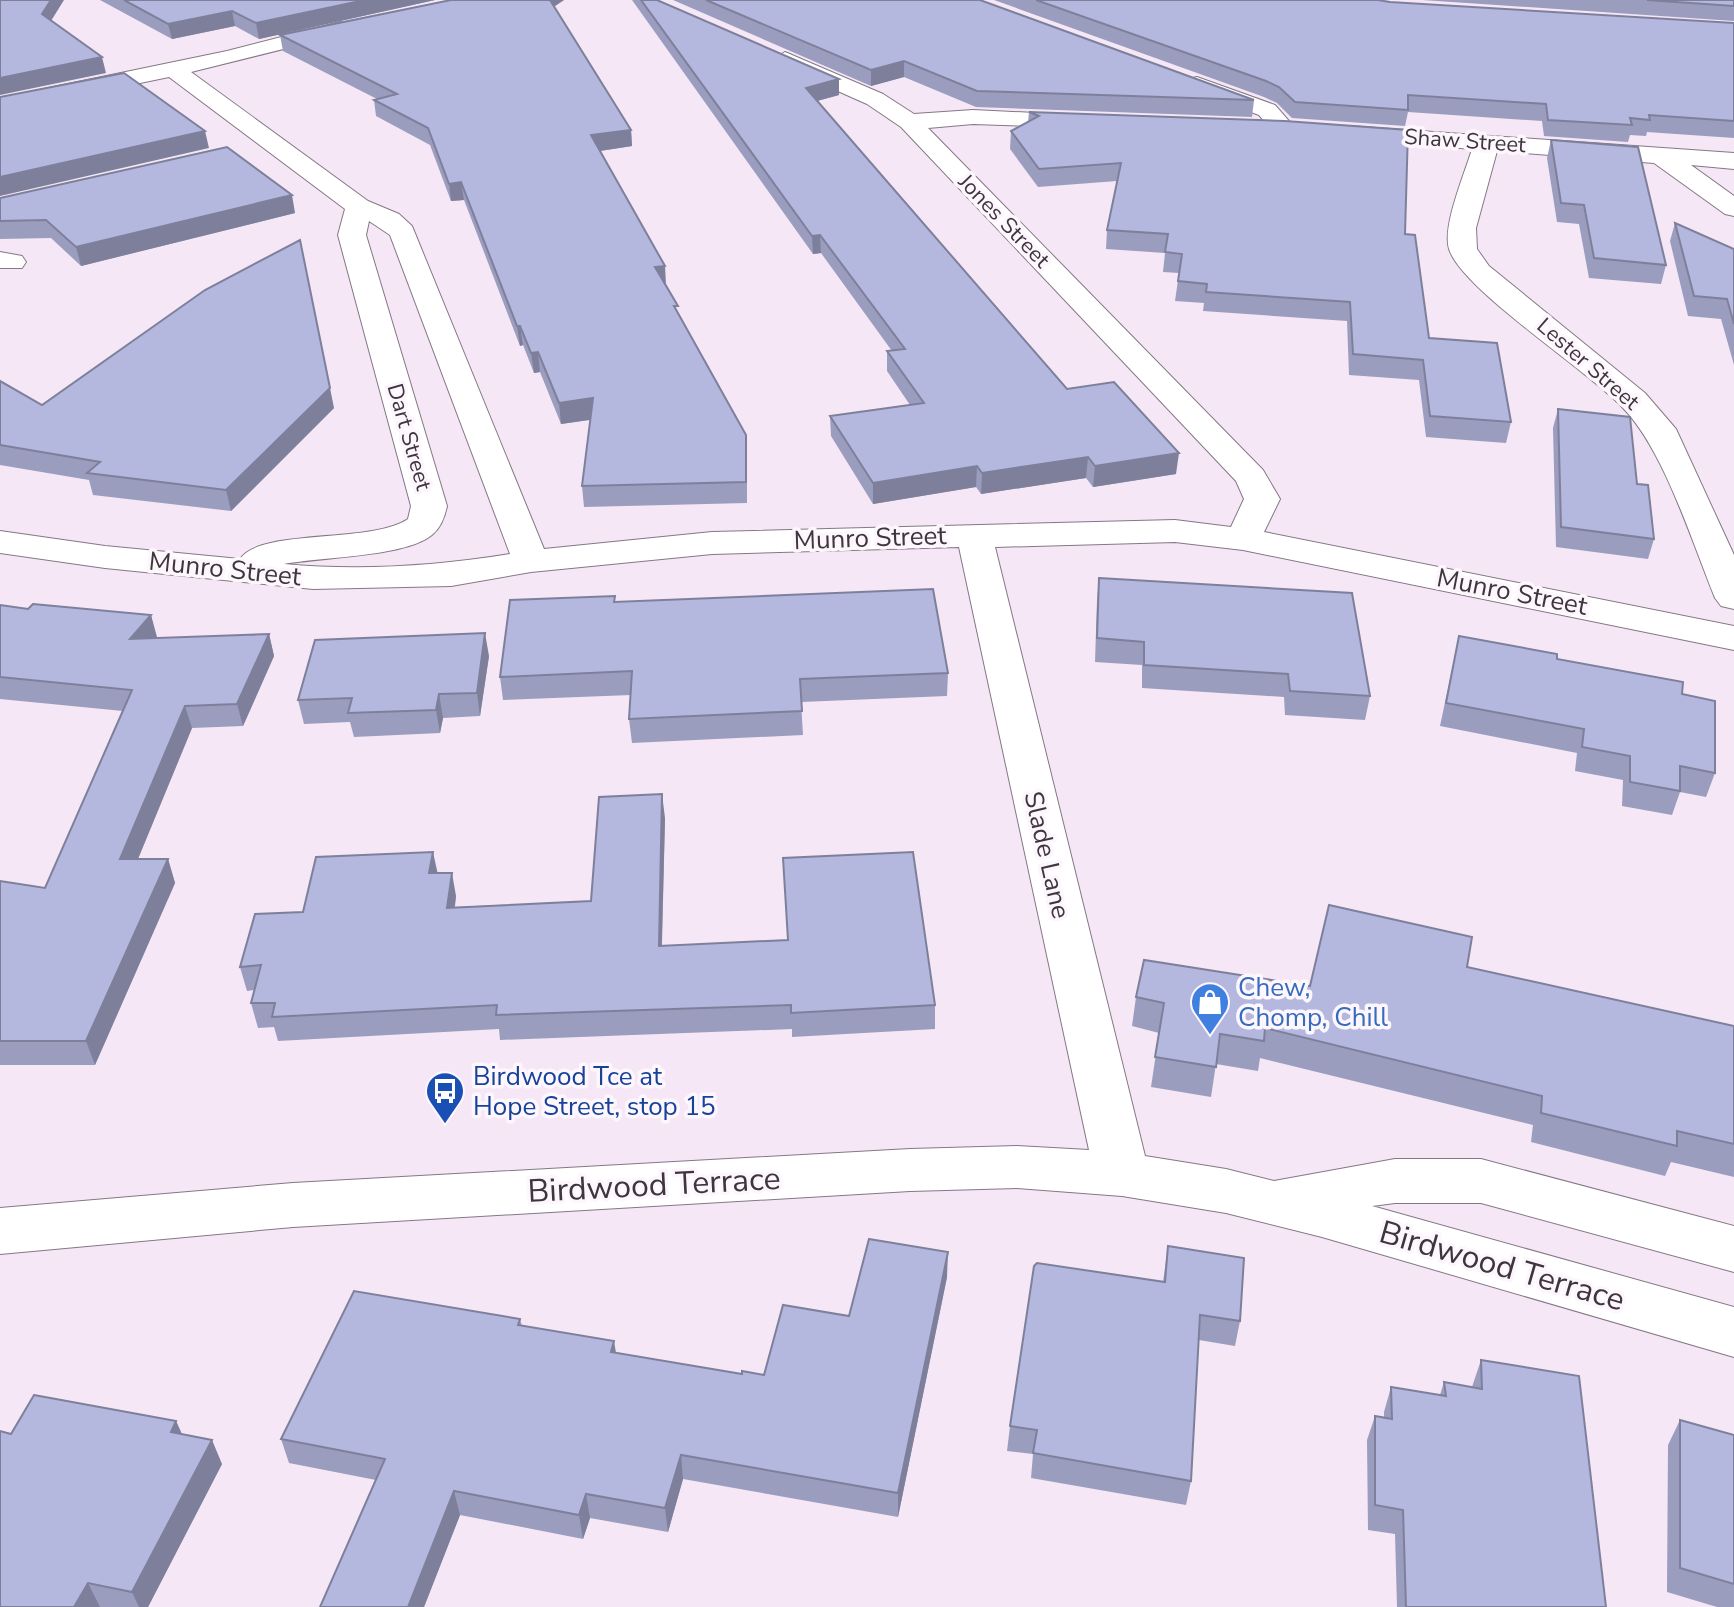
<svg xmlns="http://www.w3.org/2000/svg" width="1734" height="1607" font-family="'Nunito Sans',sans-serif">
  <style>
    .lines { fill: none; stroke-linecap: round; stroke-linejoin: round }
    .minor-casing { stroke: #847885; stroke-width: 2 }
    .minor { fill: #fff; fill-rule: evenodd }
    .wall { fill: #9b9dbf }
    .shaded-wall { fill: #7e809b }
    .building { fill: #b4b7de; stroke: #7e809b; stroke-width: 2 }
    .labels { text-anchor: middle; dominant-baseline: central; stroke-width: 7; stroke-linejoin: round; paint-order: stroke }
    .far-street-label { font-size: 22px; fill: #3d373d; stroke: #fdf7fd }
    .street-label { font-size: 26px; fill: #3d373d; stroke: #fdf7fd }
    .shop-label { font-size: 26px; fill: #366cbe; stroke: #fdf7fd; text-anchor: start }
    .transit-label { font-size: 26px; fill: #164399; stroke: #fdf7fd; text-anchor: start }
    .near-street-label { font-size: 32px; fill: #3d373d; stroke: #fdf7fd }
  </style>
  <rect width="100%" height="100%" fill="#f5e7f6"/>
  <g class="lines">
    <g class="minor-casing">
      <g id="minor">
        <path d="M340,22L351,28L348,33L191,72L368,201L399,214L412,226L544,549L712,532L1175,520L1231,527L1244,499L1236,481L901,127L867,104L777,64L774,59L785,52L883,94L914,114L973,110L1097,116L1101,121L1097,126L1089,128L973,124L928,128L1263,470L1280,499L1264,532L1734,626V650L1243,550L1175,542L995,547L1145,1156L1226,1169L1274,1181L1395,1159H1481L1734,1226V1272L1481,1203H1395L1372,1206L1734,1307V1357L1322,1237L1226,1213L1122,1196L1017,1188L910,1191L293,1227L0,1254V1208L293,1183L910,1149L1017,1146L1089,1150L959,547L712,554L531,572L451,586L313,589L105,568L0,553V531L105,546L240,559C261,528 371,544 408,519L411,506L338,235L345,209L169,77L0,112V98L227,51ZM369,221L390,235L510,554C436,566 359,571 284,564C320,557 408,557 433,534C441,527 445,516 447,506L366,235Z"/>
        <path d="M1197,77L1275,105L1295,128L1292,133H1274L1259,115L1189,89L1186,84L1189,79Z"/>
        <path d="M1349,126L1734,153V169L1691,165L1734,196V216L1725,214L1654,163L1497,151L1476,228L1477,249L1489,266L1645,393L1676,429L1734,555V609L1721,606L1715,598C1692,542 1664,450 1623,408C1588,370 1462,290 1449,249C1442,226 1465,173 1472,149L1340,138L1337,133L1340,128Z"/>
        <path d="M0,252L22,256L26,262L22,268H0Z"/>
      </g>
    </g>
    <use href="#minor" class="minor"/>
  </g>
  <g class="wall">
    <path d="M100,0H435L259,39L235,26L172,39Z"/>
    <path d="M451,0H564L554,7L631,130L632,146L600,151L666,285L678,315L747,456V503L584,507L582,486L590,420L561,424L540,372L534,373L523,345L520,346L464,200L451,201L430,145L376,116L374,100L377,99L283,51L280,35Z"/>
    <path d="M632,0H657L839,95L817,101L1067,389L1176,474L1093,487L1086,478L981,494L976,487L873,504L831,436L830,416L910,405L887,371V351H892L821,253L813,254Z"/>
    <path d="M673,0H980L1254,100L1252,117L976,107L904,77L871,86Z"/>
    <path d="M994,0H1378L1390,2L1734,23V138L1647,132L1646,136L1630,135L1628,142L1544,136L1542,121L1408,112L1405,126L1292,118L1277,103L1264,97Z"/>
    <path d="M1422,0H1734V21Z"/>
    <path d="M1029,112L1405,234L1429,338L1511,422L1506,443L1426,437L1419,380L1349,375L1347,321L1203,311L1204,303L1175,301L1179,273L1163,272L1165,253L1106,249L1107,230L1117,181L1038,187L1010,149L1011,131L1028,122Z"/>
    <path d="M1551,140L1666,265L1661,284L1589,278L1579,224L1557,222L1547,158Z"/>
    <path d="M0,198L295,213L81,266L51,238L0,239Z"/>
    <path d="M1675,223L1734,249V365L1721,319L1688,316L1670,241Z"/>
    <path d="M0,381L42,405L334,408L231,511L93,495L89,480L0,465Z"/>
    <path d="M1558,409L1637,484L1654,539L1648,559L1556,547L1553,428Z"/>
    <path d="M1099,578L1370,696L1365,720L1285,715L1284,697L1142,688V665L1095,662L1097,600Z"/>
    <path d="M615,596V602L948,673L947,696L801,702L803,735L632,743L629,719L631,695L503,700L500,677Z"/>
    <path d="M0,605L28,609L151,615L156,638L269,634L274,656L243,726L192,728L138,859H168L175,883L95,1065H0V881L45,888L123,711L0,699Z"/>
    <path d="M1459,636L1557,659L1682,694L1715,773L1706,797L1680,792L1672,815L1622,806L1623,780L1575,771L1577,753L1440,726Z"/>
    <path d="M489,656L480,716L443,718L440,733L354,737L350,722L304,724L298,700Z"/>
    <path d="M665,818L662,946L935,1005V1029L792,1037V1029L500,1040L499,1029L278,1041L274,1027L258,1028L251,1003L254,990L247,991L240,967L437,873L456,896L455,907L591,901Z"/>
    <path d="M1467,967L1734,1026V1177L1671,1162L1665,1176L1531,1142L1533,1125L1260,1058L1258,1071L1216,1064L1211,1097L1151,1087L1159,1033L1132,1026L1136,997L1310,986Z"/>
    <path d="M1168,1246L1240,1321L1235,1346L1199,1340L1191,1481L1186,1505L1031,1478L1033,1454L1007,1451L1010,1426L1163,1282Z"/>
    <path d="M947,1277L898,1517L683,1479L668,1532L590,1518L583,1539L460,1515L424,1607H320L376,1480L289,1463L281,1439L520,1319L522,1326L616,1353L742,1374L764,1375L849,1316Z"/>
    <path d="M1481,1360L1606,1607H1397L1395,1534L1368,1530L1367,1440L1375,1416L1384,1417V1412L1391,1387L1440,1395L1444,1382L1472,1387Z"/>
    <path d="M1680,1420L1734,1435V1607H1717L1667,1592L1668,1445Z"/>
    <path d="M176,1421L182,1434L222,1464L148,1607H0L11,1434Z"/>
  </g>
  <g class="shaded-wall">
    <path d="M51,0H64L46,29L42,14Z"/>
    <path d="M365,0H435L259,39L256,23Z"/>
    <path d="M547,0H564L548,10Z"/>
    <path d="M232,11L235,26L172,39L168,24Z"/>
    <path d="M102,57L106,73L0,95V78Z"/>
    <path d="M904,61V77L871,86V70Z"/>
    <path d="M839,79V95L806,104V88Z"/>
    <path d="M631,130L632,146L593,152L591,135Z"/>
    <path d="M205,131L209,148L0,196V177Z"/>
    <path d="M461,182L464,200L451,201L449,184Z"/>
    <path d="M292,195L295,213L81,266L76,247Z"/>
    <path d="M820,235L821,253L813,254L812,236Z"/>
    <path d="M665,266L666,285L657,286L655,267Z"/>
    <path d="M517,326H520L523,345L520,346Z"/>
    <path d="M538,352L540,372L534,373L531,353Z"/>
    <path d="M330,388L334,408L231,511L226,490Z"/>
    <path d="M593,398L595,419L561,424L559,403Z"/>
    <path d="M1179,453L1176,474L1093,487L1095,466Z"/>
    <path d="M1088,457L1086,478L981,494L982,473Z"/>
    <path d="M977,466L976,487L873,504V483Z"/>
    <path d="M151,615L157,637L137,662L130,639Z"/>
    <path d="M485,633L489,656L480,716L477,693Z"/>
    <path d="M269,634L274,656L243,726L237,704Z"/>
    <path d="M439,694L443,718L440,733L436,710Z"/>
    <path d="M185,706L192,728L128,883L120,859Z"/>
    <path d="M662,794L665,818L661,970L659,946Z"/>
    <path d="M433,852L438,875L429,873Z"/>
    <path d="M168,859L175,883L95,1065L86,1041Z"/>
    <path d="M452,873L456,896L451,932L447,908Z"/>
    <path d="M948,1252L947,1277L898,1517V1493Z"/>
    <path d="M614,1341L618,1365L611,1352Z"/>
    <path d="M176,1421L187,1446L171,1432Z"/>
    <path d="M212,1440L222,1464L148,1607H139L132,1592Z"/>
    <path d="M681,1455L683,1479L668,1532L665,1508Z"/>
    <path d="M454,1491L460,1515L424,1607H408Z"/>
    <path d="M586,1494L590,1518L583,1539L579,1515Z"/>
    <path d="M88,1583L100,1607H74Z"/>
  </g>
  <g class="building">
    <path d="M0,0H51L42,14L102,57L0,78Z"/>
    <path d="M124,0H365L256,23L232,11L168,24Z"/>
    <path d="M451,0H550L631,130L591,135L665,266L655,267L678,306H674L746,435V482L582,486L593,398L559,403L538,352L531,353L520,326H517L461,182L449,184L428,128L374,100L397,94L280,35Z"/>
    <path d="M641,0H657L839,79L806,88L1067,389L1114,382L1179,453L1095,466L1088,457L982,473L977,466L873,483L830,416L924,403L887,351L905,349L820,235L812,236Z"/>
    <path d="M706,0H980L1254,100L977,91L904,61L871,70Z"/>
    <path d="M1036,0H1378L1390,2L1734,23V121L1649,115L1650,120L1630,118L1632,125L1548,120L1546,104L1408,95V110L1295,102L1279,87L1266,81Z"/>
    <path d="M1647,0H1734V6Z"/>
    <path d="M124,73L205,131L0,177V97Z"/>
    <path d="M1029,112L1285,121L1408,130L1405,234L1415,235L1429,338L1497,343L1511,422L1430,416L1423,360L1353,354L1350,302L1206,292L1207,284L1178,281L1182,254L1165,252L1168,234L1107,230L1121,163L1039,169L1011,131L1039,116Z"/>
    <path d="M1551,140L1638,147L1666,265L1594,258L1584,205L1561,203Z"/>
    <path d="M227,147L292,195L76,247L46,220L0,221V198Z"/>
    <path d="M1675,223L1734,249V324L1727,299L1694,296Z"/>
    <path d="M300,240L330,388L226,490L87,473L100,462L0,445V381L42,405L205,290Z"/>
    <path d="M1558,409L1630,417L1637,484L1648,485L1654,539L1561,527Z"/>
    <path d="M1099,578L1352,593L1370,696L1290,691L1288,674L1144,665V642L1097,638Z"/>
    <path d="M933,589L948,673L800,679L802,711L629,719L632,671L500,677L510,600L615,596L614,602Z"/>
    <path d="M33,604L151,615L130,639L269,634L237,704L185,706L120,859H168L86,1041H0V881L45,888L132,690L0,677V605L28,609Z"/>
    <path d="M485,633L477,693L439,694L436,710L348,713L352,698L298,700L315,640Z"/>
    <path d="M1459,636L1557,654V659L1683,682L1682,694L1715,701V773L1680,766V791L1630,782V756L1582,747L1584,729L1446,703Z"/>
    <path d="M662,794L659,946L788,940L783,858L913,852L935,1005L791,1013V1005L496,1015L497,1005L272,1017L275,1003H251L261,965L240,967L255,914L303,912L316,857L433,852L429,873H452L447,908L591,901L599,797Z"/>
    <path d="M1329,905L1472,937L1467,967L1734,1026V1144L1677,1131V1146L1541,1113L1542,1096L1265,1028L1264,1041L1220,1034L1216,1067L1155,1057L1164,1003L1136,997L1144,960L1310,986Z"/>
    <path d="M869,1239L948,1252L898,1493L681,1455L665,1508L586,1494L579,1515L454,1491L408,1607H320L385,1459L281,1439L354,1291L520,1319L518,1325L614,1341L611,1352L742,1374V1371L764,1375L783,1305L849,1316Z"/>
    <path d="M1168,1246L1244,1258L1240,1321L1200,1315L1191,1481L1033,1453L1037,1430L1010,1426L1034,1266L1037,1263L1165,1282Z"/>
    <path d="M1481,1360L1579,1376L1606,1607H1406L1403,1510L1375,1505V1416L1392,1419L1391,1387L1446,1396L1444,1382L1482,1389Z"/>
    <path d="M34,1395L176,1421L171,1432L212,1440L132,1592L88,1583L74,1607H0V1431L11,1434Z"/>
    <path d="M1680,1420L1734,1435V1584L1680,1568Z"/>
  </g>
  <defs>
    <g id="shop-pin" transform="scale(2)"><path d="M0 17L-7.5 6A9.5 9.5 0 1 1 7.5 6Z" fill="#3f7fe0" stroke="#fdf7fd"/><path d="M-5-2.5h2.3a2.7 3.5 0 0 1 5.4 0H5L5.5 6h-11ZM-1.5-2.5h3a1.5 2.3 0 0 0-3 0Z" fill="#fff"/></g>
    <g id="bus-pin" transform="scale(2)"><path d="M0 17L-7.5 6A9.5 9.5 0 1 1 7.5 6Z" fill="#1a4fb4" stroke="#fdf7fd"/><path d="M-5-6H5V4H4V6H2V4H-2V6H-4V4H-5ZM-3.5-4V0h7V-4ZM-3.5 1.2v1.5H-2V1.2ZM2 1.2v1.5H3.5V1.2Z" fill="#fff"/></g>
  </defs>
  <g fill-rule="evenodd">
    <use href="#shop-pin" x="1210" y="1002"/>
    <use href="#bus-pin" x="445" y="1091"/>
  </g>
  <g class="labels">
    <g class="far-street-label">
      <text transform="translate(1465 141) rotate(4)">Shaw Street</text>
      <text transform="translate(1004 221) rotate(46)">Jones Street</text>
      <text transform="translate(1588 364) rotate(41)">Lester Street</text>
      <text transform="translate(409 437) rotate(74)">Dart Street</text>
    </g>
    <g class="street-label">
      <text transform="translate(870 538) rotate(-2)">Munro Street</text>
      <text transform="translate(225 569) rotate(6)">Munro Street</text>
      <text transform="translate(1512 592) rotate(11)">Munro Street</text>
      <text transform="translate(1047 855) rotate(77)">Slade Lane</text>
    </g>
    <g class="shop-label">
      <text x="1238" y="987">Chew,<tspan x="1238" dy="30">Chomp, Chill</tspan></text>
    </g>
    <g class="transit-label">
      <text x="473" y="1076">Birdwood Tce at<tspan x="473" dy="30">Hope Street, stop 15</tspan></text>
    </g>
    <g class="near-street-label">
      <text transform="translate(654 1185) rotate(-3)">Birdwood Terrace</text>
      <text transform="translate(1502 1266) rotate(16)">Birdwood Terrace</text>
    </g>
  </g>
</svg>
